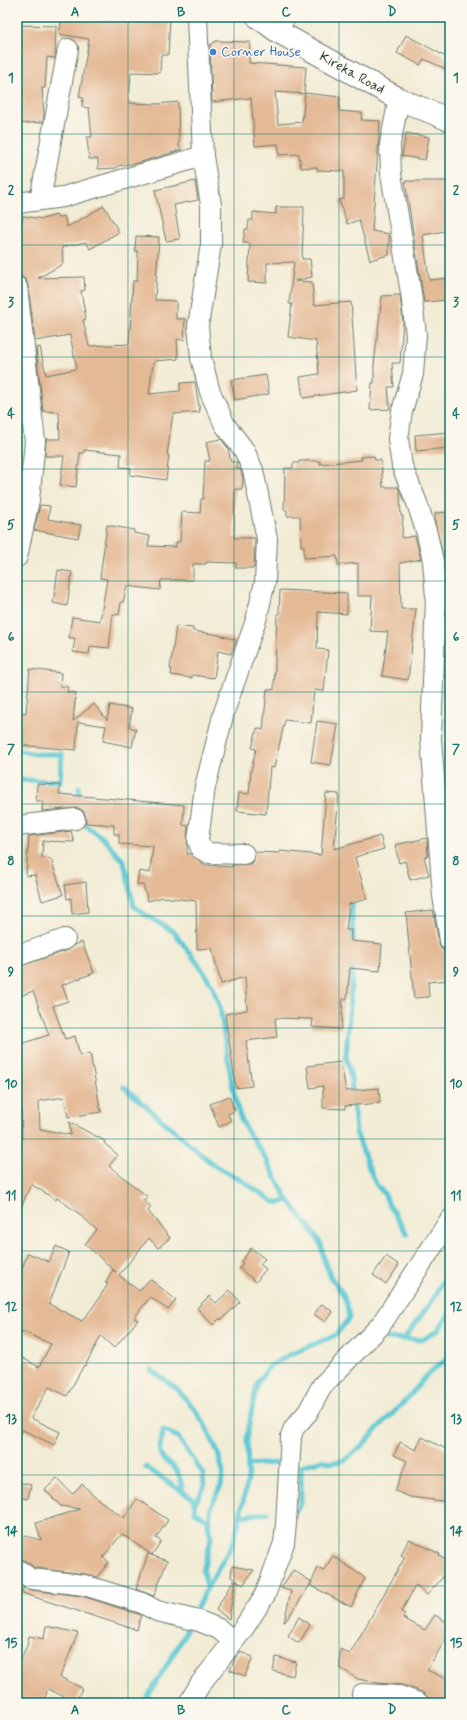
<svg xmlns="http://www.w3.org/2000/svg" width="467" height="1720" font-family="Mynerve,sans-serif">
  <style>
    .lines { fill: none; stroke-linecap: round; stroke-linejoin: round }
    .stream { stroke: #5dc9d4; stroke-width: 5 }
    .building { fill: #e4b995 }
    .minor-casing { stroke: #697a6c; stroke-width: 22 }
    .secondary-casing { stroke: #697a6c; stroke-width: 24 }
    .minor { stroke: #fff; stroke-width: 20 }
    .secondary { stroke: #fff; stroke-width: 22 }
    .grid { fill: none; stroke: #0f766e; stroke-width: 1; stroke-opacity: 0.55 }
    .shop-dot { fill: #3f7fe0; stroke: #fbf7ec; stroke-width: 1.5 }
    .labels { text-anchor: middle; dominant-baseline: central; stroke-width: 3; stroke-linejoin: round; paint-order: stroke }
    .shop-label { font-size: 14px; fill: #366cbe; stroke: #fbf7ec; text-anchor: start }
    .street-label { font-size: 14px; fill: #1f3d34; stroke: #fbf7ec }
    .neatline { fill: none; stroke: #0f766e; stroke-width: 1.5 }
    .grid-label { font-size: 13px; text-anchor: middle; font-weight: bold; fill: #0f766e }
  </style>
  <rect width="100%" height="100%" fill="#fbf7ec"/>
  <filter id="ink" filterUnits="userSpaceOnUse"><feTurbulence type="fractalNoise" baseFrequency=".025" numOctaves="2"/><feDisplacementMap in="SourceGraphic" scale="8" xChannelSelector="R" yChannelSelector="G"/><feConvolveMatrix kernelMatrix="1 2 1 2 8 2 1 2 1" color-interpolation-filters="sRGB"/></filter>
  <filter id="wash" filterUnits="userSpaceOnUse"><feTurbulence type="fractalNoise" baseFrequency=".012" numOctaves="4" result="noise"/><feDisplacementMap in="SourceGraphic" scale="16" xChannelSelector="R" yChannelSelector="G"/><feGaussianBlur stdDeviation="0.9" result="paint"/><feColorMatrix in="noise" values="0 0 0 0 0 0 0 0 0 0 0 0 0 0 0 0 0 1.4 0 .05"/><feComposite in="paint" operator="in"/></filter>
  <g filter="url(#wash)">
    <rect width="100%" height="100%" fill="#f2ecd5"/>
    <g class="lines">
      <g class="stream">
        <path d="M17,750L36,754H62L60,781"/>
        <path d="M17,780L60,781"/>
        <path d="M79,801V787"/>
        <path d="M79,821L103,838L124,862L134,906L146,915L174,932L201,968L213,987L220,1007L232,1084L239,1114L247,1131L265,1157L286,1197L311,1229L321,1244L324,1260L331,1278L343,1294L347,1306L349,1318L336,1335L291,1354L271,1365L258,1381L253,1403L247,1436L248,1479L237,1529L233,1543L201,1599L193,1615"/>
        <path d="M351,904L354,947"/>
        <path d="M353,963L346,1056L351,1078L356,1132L369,1168L376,1184L385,1195L388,1203L407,1234"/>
        <path d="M124,1087L215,1166L238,1178L274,1202L280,1203L288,1200"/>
        <path d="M386,1338L422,1340L438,1330L450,1313"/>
        <path d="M404,1339L433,1299L450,1269"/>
        <path d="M151,1370L177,1389L193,1407L205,1425L218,1453L223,1472L221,1486L211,1506L208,1525L211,1538L203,1571L207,1587"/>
        <path d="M247,1465L276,1463"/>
        <path d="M145,1467L194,1499L195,1512L209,1521"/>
        <path d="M183,1492C182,1483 180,1473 173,1466C168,1461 162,1461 160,1453C159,1446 162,1437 163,1430L178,1437L203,1474L204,1487L194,1505"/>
        <path d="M296,1511L301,1502V1466L322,1460L331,1463L345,1460L362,1446L377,1429L407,1399L428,1374L450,1356"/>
        <path d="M240,1516L267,1513"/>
        <path d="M144,1703L180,1643L189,1624"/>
      </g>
    </g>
    <g id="blocks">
      <g class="building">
        <path d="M62,17H170L168,55H161L160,73L131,72L129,103L158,104L178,102L179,146L181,150L138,163L117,166V168L98,169V159H89L87,137H92L89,108L82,107L83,98L79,97L89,39L59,34Z"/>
        <path d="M17,25L56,26L55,58L47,57L45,88H42L44,114L43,122L17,124Z"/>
        <path d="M406,35L450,59V71L424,59L420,65L397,53Z"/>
        <path d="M216,41L250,42L249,63L306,67L304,94L275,92L278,124L302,122L305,93L340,97L339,111L362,113L361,120L380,121L372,231L389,234V255L370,260L359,220L347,224L339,200L344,199V171L317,170V167L301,168L299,154L279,155L278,144L255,146L251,98L212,102L210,45Z"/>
        <path d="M406,133L429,137L425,160L402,156Z"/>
        <path d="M195,181L198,200L174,205L180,239L166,241L155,190Z"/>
        <path d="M405,181H450V230L423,235L429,280L450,278V300L424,302Z"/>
        <path d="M104,206L119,232L90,249L86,242L62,247L63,264L38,278L84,277L85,290L81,291L86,319L83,320L89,346L129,344L133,281H137L138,251H135L136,236L159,237L155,300L176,301V319H185L184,340L177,339L178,359L155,361V363H153L149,394L180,391V383L195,382L200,412L173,414L167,455H169L166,480L130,475L131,468L120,467L121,454L84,450V453H80L76,487L60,485L64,456H45L46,439H60L59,412L43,411L36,348L40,347L46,375L76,369V365L70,335L35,341L28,286L26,280L21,276L18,248L23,216L42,219L57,215V218L64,216L67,227Z"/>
        <path d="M276,207H304L302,259H310L312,277L295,281L312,282L314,305L351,302L357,390L303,398L300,377L319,374L316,341L288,337L292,304H289L294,262L267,263V283L248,282L250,243H243L245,229H248L249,220H253V212L276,214Z"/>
        <path d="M400,295L403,322L400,363H392L394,387H388L390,409L370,410L372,383H374V365L382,296Z"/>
        <path d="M266,375L269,394L235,400L231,380Z"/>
        <path d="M450,432V448L416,451L415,435Z"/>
        <path d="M221,439L228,448L231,462H237V469H240L243,478L242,489H235L234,538H255L254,568H236V563L206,562V564H193V580H161L160,590L127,586L123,602H121L119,615L113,614L109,648L90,646L89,654L73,652L75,638H69L72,617L100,621L107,579L100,578L107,525L134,530V533L150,536L148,546L176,547V542H180L182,512L200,513L201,499H203L205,461H210L206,442Z"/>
        <path d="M374,456L375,460H381L383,487H398L400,492L401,516H403L402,538L415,536L421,559L400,563L401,609H416L408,680L382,676L388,632L370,631L372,596H358V563L338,565L337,556L304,558V546H301L300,516H287V510H284L285,468H293V463H299V461H320V464L362,460L361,457Z"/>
        <path d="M40,505L50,506L48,519L81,525L78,538L34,530Z"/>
        <path d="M450,512V586H447L444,559L435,523V513Z"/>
        <path d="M58,570L72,572L67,606L53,603Z"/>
        <path d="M280,590L347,593V614L318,612L317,649L328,650L324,691L314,690L311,723L285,720L274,768L270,767L266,814L237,811L239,793L249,794L251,771L256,749L252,748L257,728L263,730L267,689L274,690L277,614H279Z"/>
        <path d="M176,626L193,628V631L219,635L236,640L231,654L218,651L214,678L192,675V678L171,675L172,669H170Z"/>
        <path d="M30,669L61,673L60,686L68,687L67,692L76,693L73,721L94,704L107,720L110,705L132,709L129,727L136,729L132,747L103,741L106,726L78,722L76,750L17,745V712L26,713Z"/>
        <path d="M317,721L338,724L331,765L311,762Z"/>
        <path d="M37,784L60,785L59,794L184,805L183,825L188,826L187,854H191L205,865L232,867V865L250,864L254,860L255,852L280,853V851L321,855L326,793L339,794L334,849L380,836L384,849L355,857L367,899L349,904L346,930H351V941L382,944L380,971L350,968L347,999H343L341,1029L312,1027L313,1019L275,1018L277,1037L246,1041L252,1086L236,1088L225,1014L247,1010L245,977L221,984L212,948L197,949L196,901L163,897L148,901L143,885L137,884L139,871L150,873L153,846L119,844V834H114V825L86,823V818L84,812L79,808L42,811L43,801H36Z"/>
        <path d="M71,831L74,842L43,841L42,858L51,859L63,895L42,901L35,875L26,876L29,836Z"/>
        <path d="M427,838L428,856L424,857L429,875L410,880L405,861L399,863L395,845Z"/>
        <path d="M86,882L88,912L72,914L71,898L67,899L65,885Z"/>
        <path d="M433,910L439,943L441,949L447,952L450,980L428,982L429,997L414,998L406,913Z"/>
        <path d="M82,942L94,973L62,985L68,1001L53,1006L65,1039L75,1036L80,1056L90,1053L101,1112L68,1117L64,1097L39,1101L40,1129L71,1135L69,1122L105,1141L104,1143L118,1155L109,1166L148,1197L143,1200L151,1207L148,1211L170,1238L158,1248L149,1238L119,1275L139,1291L150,1279L176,1300L168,1310L150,1297L134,1318L138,1320L114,1348L101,1336L85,1366L84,1365L67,1396L49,1387L31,1418L60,1432L54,1445L23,1430L17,1440V1355L39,1367L51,1344L17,1329V1281L28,1253L49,1262L56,1246L69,1252L49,1304L82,1321L93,1307L108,1284L105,1283L113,1270L116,1272L85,1244L97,1230L77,1212L57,1198L56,1200L31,1184L17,1217V1137L22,1140L21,1101L17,1102V1045L49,1035L33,991L17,997V967L69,950L75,945Z"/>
        <path d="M341,1062L346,1091L379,1088L380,1103L345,1106V1109L323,1108V1086L310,1088L307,1066Z"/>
        <path d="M229,1096L235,1111L228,1114L231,1121L219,1127L210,1104Z"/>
        <path d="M251,1248L265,1259L260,1264L266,1269L256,1282L239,1268L243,1263L241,1262Z"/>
        <path d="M386,1256L399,1265L386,1284L373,1275Z"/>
        <path d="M230,1290L240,1302L221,1320L220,1318L213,1325L197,1308L209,1296L216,1303Z"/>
        <path d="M322,1304L333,1312L325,1322L314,1314Z"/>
        <path d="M422,1437L450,1451V1502L410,1497L395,1491L407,1461L394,1455L400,1442L416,1450Z"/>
        <path d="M57,1478L72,1494L82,1484L99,1500L124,1518L137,1499L168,1520L156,1538L161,1541L152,1555L122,1534L103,1557L109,1562L97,1577L85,1574L35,1568L24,1560L17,1559V1534L41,1540L36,1523L80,1509L61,1506L45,1490Z"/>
        <path d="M17,1482L31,1485L28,1499L17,1496Z"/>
        <path d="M409,1539L440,1554L439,1555L450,1564V1583L443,1577L427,1595L416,1585L401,1612L405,1614L403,1618L425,1630L435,1615L450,1624V1632L427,1670L450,1681V1703H434L429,1701L427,1696L422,1692L403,1685L378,1683L358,1679L340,1668V1649L350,1654L405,1557L401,1555Z"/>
        <path d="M148,1554L167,1561L154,1596L136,1589Z"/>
        <path d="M333,1556L365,1578L351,1607L310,1585L318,1568L323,1571Z"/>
        <path d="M232,1566L254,1570L243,1585L235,1580L229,1619L216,1610L234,1579L231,1577Z"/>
        <path d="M293,1570L312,1582L285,1622H284L291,1591L281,1588Z"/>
        <path d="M23,1588L31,1590L82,1596L138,1614L141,1615L137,1630L22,1593Z"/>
        <path d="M299,1617L310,1625L299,1643L288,1636Z"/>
        <path d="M46,1626L78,1633L60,1677L82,1688L76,1702L48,1689L43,1703H17V1666L27,1646L29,1636L44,1639Z"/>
        <path d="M240,1652L253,1657L245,1676L230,1670L235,1658Z"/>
        <path d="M276,1657L296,1662L293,1676L273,1671Z"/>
      </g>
    </g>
  </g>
  <g filter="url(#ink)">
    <use href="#blocks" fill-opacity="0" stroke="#697a6c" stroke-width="1"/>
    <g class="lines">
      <g class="minor-casing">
        <g id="minor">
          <path d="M197,17L203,156L211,205V244L198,326L201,358L210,392L225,425L244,450L253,470L267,539L265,582L256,620L224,712L205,787L198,840L201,849L209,853L244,854"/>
          <path d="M277,31L285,17"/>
          <path d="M399,99L390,144L391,174L411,293L416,335L413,374L402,411L398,439L402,466L417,503L427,534L433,561L436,597L431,739L443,896L450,941"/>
          <path d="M40,200L68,49"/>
          <path d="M17,203L63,197L203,156"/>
          <path d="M17,287L35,442L29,500L17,557"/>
          <path d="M17,826L75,819"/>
          <path d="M17,956L65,939"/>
          <path d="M17,1570C23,1571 25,1577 32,1579L84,1585L110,1593L142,1603L157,1611L199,1621L219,1629L233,1641"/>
          <path d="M362,1694L399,1696L418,1703"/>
          <path d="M189,1703L201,1683L243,1629L265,1595L284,1543L286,1524L291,1436L294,1428L308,1412L322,1386L380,1326L450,1220"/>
        </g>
      </g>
      <g class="secondary-casing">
        <path id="secondary" d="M258,17L277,31L399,99L450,120"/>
      </g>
      <use href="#minor" class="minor"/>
      <use href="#secondary" class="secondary"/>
    </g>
  </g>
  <path class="grid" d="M128,17V1703M234,17V1703M339,17V1703M17,134H450M17,245H450M17,357H450M17,469H450M17,581H450M17,692H450M17,804H450M17,916H450M17,1028H450M17,1139H450M17,1251H450M17,1363H450M17,1475H450M17,1586H450"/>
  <circle class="shop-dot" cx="213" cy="52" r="4"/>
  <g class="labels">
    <g class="shop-label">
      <text x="221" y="52">Corner House</text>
    </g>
    <g class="street-label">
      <text transform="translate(352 73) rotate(29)">Kireka Road</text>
    </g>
  </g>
  <rect width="467" height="1720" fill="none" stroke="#fbf7ec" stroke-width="44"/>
  <rect x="22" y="22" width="423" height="1676" class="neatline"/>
  <g class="grid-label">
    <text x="75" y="16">A</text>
    <text x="181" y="16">B</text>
    <text x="286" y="16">C</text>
    <text x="392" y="16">D</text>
    <text x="11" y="82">1</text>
    <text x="456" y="82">1</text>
    <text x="11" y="194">2</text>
    <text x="456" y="194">2</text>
    <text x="11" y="306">3</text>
    <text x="456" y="306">3</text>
    <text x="11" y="418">4</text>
    <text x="456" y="418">4</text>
    <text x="11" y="529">5</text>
    <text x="456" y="529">5</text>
    <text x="11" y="641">6</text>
    <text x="456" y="641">6</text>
    <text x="11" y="753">7</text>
    <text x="456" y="753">7</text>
    <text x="11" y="865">8</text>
    <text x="456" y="865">8</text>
    <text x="11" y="976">9</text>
    <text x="456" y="976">9</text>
    <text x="11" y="1088">10</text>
    <text x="456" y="1088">10</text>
    <text x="11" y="1200">11</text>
    <text x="456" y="1200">11</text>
    <text x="11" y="1311">12</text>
    <text x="456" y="1311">12</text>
    <text x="11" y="1423">13</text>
    <text x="456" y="1423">13</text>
    <text x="11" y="1535">14</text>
    <text x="456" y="1535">14</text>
    <text x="11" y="1647">15</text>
    <text x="456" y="1647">15</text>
    <text x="75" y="1714">A</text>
    <text x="181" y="1714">B</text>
    <text x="286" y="1714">C</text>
    <text x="392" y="1714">D</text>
  </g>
</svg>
